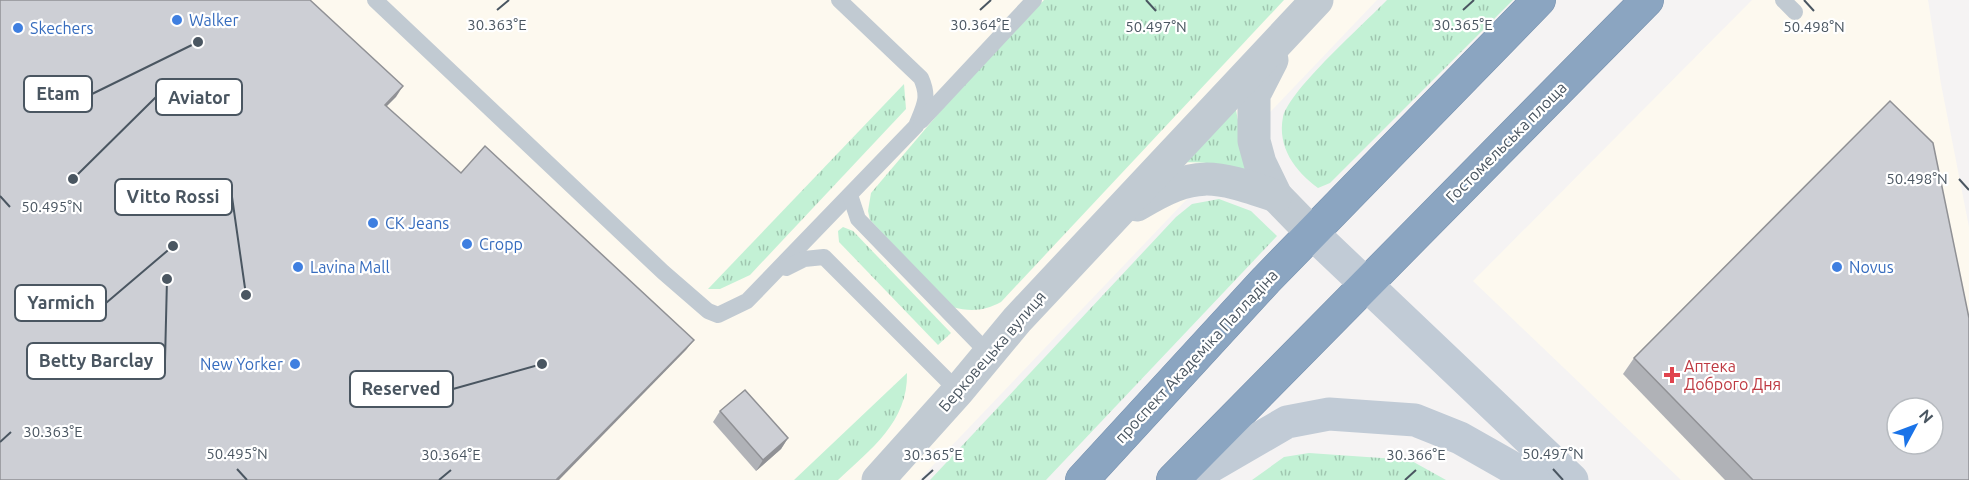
<svg xmlns="http://www.w3.org/2000/svg" width="1969" height="480" font-family="Ubuntu,sans-serif">
  <style>
    .commercial { fill: #fdf9ef; fill-rule: evenodd }
    .grass { fill: url(#grass-tufts) }
    .lines { fill: none; stroke-linecap: round; stroke-linejoin: round }
    .highway-casing { stroke: #7690ad; stroke-width: 34 }
    .lane { stroke: #c1cad2; stroke-width: 16 }
    .street { stroke: #c1cad2; stroke-width: 33 }
    .secondary { stroke: #c1cbd6; stroke-width: 33 }
    .highway { stroke: #8ba5c1; stroke-width: 33 }
    .wall { fill: #b0b2b7 }
    .shaded-wall { fill: #909195 }
    .building { fill: #cdcfd5; stroke: #909195; stroke-width: 1.5; fill-rule: evenodd }
    .ticks { fill: none; stroke: #4a5661; stroke-width: 2 }
    .shop-dot { fill: #3f7fe0; stroke: #fff; stroke-width: 2 }
    .health-dot { fill: #e0444e; stroke: #fff; stroke-width: 2 }
    .labels { text-anchor: middle; dominant-baseline: central; stroke-width: 4.5; stroke-linejoin: round; paint-order: stroke }
    .shop-label { font-size: 16px; fill: #366cbe; stroke: #fff; text-anchor: start }
    .street-label { font-size: 16px; fill: #4a5661; stroke: #fff }
    .health-label { font-size: 16px; fill: #be3a42; stroke: #fff; text-anchor: start }
    .ticks-label { font-size: 15px; text-anchor: middle; fill: #4a5661; stroke: #fff; stroke-width: 4.5; stroke-linejoin: round; paint-order: stroke }
    .leader { fill: none; stroke: #4a5661; stroke-width: 2 }
    .callout-dot { fill: #4a5661; stroke: #fff; stroke-width: 2 }
    .callout { fill: #fff; stroke: #4a5661; stroke-width: 2 }
    .callout-label { font-size: 18px; text-anchor: middle; font-weight: bold; fill: #4a5661 }
  </style>
  <defs>
    <pattern id="grass-tufts" width="24" height="20" patternUnits="userSpaceOnUse" patternTransform="scale(1.5)"><rect width="24" height="20" fill="#c3f1d5"/><path d="M3 7l-1-3M5 7V3M7 7l1-3M15 17l-1-3M17 17v-4M19 17l1-3" fill="none" stroke="#a0c6b0"/></pattern>
  </defs>
  <rect width="100%" height="100%" fill="#f5f3f3"/>
  <g class="commercial">
    <path d="M0,0H1377L919,480H0Z"/>
    <path d="M1752,0H1928L1941,84L1969,227V480H1681L1473,281ZM1897,408H1933V444H1897Z"/>
  </g>
  <g class="grass">
    <path d="M1044,0H1284L1001,302C984,311 971,312 952,307L870,220L868,211L871,193L955,94Z"/>
    <path d="M1387,0H1513L1330,183L1318,188C1295,171 1277,147 1283,117C1289,90 1365,23 1387,0Z"/>
    <path d="M904,84L906,109L750,275L720,289H708Z"/>
    <path d="M1234,95C1237,128 1247,151 1261,179C1226,166 1211,160 1172,163Z"/>
    <path d="M1219,199L1251,211L1277,236L1046,480H930L1176,217L1192,204Z"/>
    <path d="M843,227L853,231L951,333L938,345L839,242L838,231Z"/>
    <path d="M907,373C908,422 871,449 838,480H794Z"/>
    <path d="M1309,453L1410,460L1446,480H1252L1284,457Z"/>
  </g>
  <g class="lines">
    <g class="highway-casing">
      <g id="highway">
        <path d="M1082,480L1266,280L1539,0"/>
        <path d="M1173,480L1647,0"/>
      </g>
    </g>
    <g class="lane">
      <path d="M375,0L663,272L708,311L718,315L747,301L916,126C924,106 930,98 921,78L839,0"/>
      <path d="M1783,0L1795,12"/>
      <path d="M921,121L1034,0"/>
      <path d="M850,195L858,219L989,354"/>
      <path d="M786,268L804,259L824,257L958,391"/>
    </g>
    <g class="street">
      <path d="M1272,60L1254,95V141L1260,163L1276,196L1312,233"/>
      <path d="M1137,205C1196,169 1213,175 1276,196"/>
      <path d="M878,480L958,391L1017,320L1317,0"/>
    </g>
    <g class="secondary">
      <path d="M1312,233L1572,480"/>
      <path d="M1187,480L1287,422L1329,414L1415,420L1460,438L1534,480"/>
    </g>
    <use href="#highway" class="highway"/>
  </g>
  <g class="wall">
    <path d="M1634,358L1969,480H1725L1623,374Z"/>
    <path d="M720,411L788,438L781,449L756,471L713,422Z"/>
  </g>
  <g class="shaded-wall">
    <path d="M403,86L396,97L378,115L385,105Z"/>
    <path d="M694,340L686,350L559,480H556Z"/>
    <path d="M788,438L781,449L756,471L763,460Z"/>
  </g>
  <g class="building">
    <path d="M0,0H310L403,86L385,105L461,173L485,146L694,340L556,480H0Z"/>
    <path d="M1890,101L1933,143L1969,318V480H1753L1634,358ZM1897,408H1933V444H1897Z"/>
    <path d="M745,390L788,438L763,460L720,411Z"/>
  </g>
  <path class="ticks" d="M1146,0L1156,11M1804,0L1814,11M497,10L509,0M980,10L991,0M1463,10L1474,0M1959,179L1969,190M0,196L10,207M0,442L11,432M237,469L247,480M1553,469L1563,480M439,480L451,470M922,480L933,470M1405,480L1416,470"/>
  <g class="shop-dot">
    <circle cx="177" cy="20" r="6"/>
    <circle cx="18" cy="28" r="6"/>
    <circle cx="373" cy="223" r="6"/>
    <circle cx="467" cy="244" r="6"/>
    <circle cx="298" cy="267" r="6"/>
    <circle cx="1837" cy="267" r="6"/>
    <circle cx="295" cy="364" r="6"/>
  </g>
  <path class="health-dot" d="M1669 366h6v6h6v6h-6v6h-6v-6h-6v-6h6z"/>
  <g class="labels">
    <g class="shop-label">
      <text x="189" y="20">Walker</text>
      <text x="30" y="28">Skechers</text>
      <text x="385" y="223">CK Jeans</text>
      <text x="479" y="244">Cropp</text>
      <text x="310" y="267">Lavina Mall</text>
      <text x="1849" y="267">Novus</text>
      <text x="283" y="364" text-anchor="end">New Yorker</text>
    </g>
    <g class="street-label">
      <text transform="translate(1506 142) rotate(-45)">Гостомельська площа</text>
      <text transform="translate(992 351) rotate(-49)">Берковецька вулиця</text>
      <text transform="translate(1196 356) rotate(-47)">проспект Академіка Палладіна</text>
    </g>
    <g class="health-label">
      <text x="1684" y="366">Аптека<tspan x="1684" dy="18">Доброго Дня</tspan></text>
    </g>
  </g>
  <g class="ticks-label">
    <text x="497" y="30">30.363°E</text>
    <text x="980" y="30">30.364°E</text>
    <text x="1463" y="30">30.365°E</text>
    <text x="1156" y="32">50.497°N</text>
    <text x="1814" y="32">50.498°N</text>
    <text x="1917" y="184">50.498°N</text>
    <text x="52" y="212">50.495°N</text>
    <text x="53" y="437">30.363°E</text>
    <text x="237" y="459">50.495°N</text>
    <text x="1553" y="459">50.497°N</text>
    <text x="451" y="460">30.364°E</text>
    <text x="933" y="460">30.365°E</text>
    <text x="1416" y="460">30.366°E</text>
  </g>
  <path class="leader" d="M198 42L92 94M73 179L156 97M246 295L232 197M173 246L106 303M167 279L165 361M542 364L453 389"/>
  <g class="callout-dot">
    <circle cx="198" cy="42" r="6"/>
    <circle cx="73" cy="179" r="6"/>
    <circle cx="246" cy="295" r="6"/>
    <circle cx="173" cy="246" r="6"/>
    <circle cx="167" cy="279" r="6"/>
    <circle cx="542" cy="364" r="6"/>
  </g>
  <g class="callout">
    <rect x="24" y="76" width="68" height="36" rx="6"/>
    <rect x="156" y="79" width="86" height="36" rx="6"/>
    <rect x="115" y="179" width="117" height="36" rx="6"/>
    <rect x="15" y="285" width="91" height="36" rx="6"/>
    <rect x="27" y="343" width="138" height="36" rx="6"/>
    <rect x="350" y="371" width="103" height="36" rx="6"/>
  </g>
  <g class="callout-label">
    <text x="58" y="100">Etam</text>
    <text x="199" y="104">Aviator</text>
    <text x="173" y="203">Vitto Rossi</text>
    <text x="61" y="309">Yarmich</text>
    <text x="96" y="367">Betty Barclay</text>
    <text x="401" y="395">Reserved</text>
  </g>
  <g transform="translate(1915 426) rotate(49)"><circle r="28" fill="#ffffff" stroke="#b7bbc0" stroke-width="1.5"/>
  <path d="M0-4.5L10 22L0 15L-10 22Z" fill="#1a73e8"/>
  <text y="-9" font-size="16" font-weight="bold" text-anchor="middle" fill="#4a5661">N</text>
  </g>
</svg>
